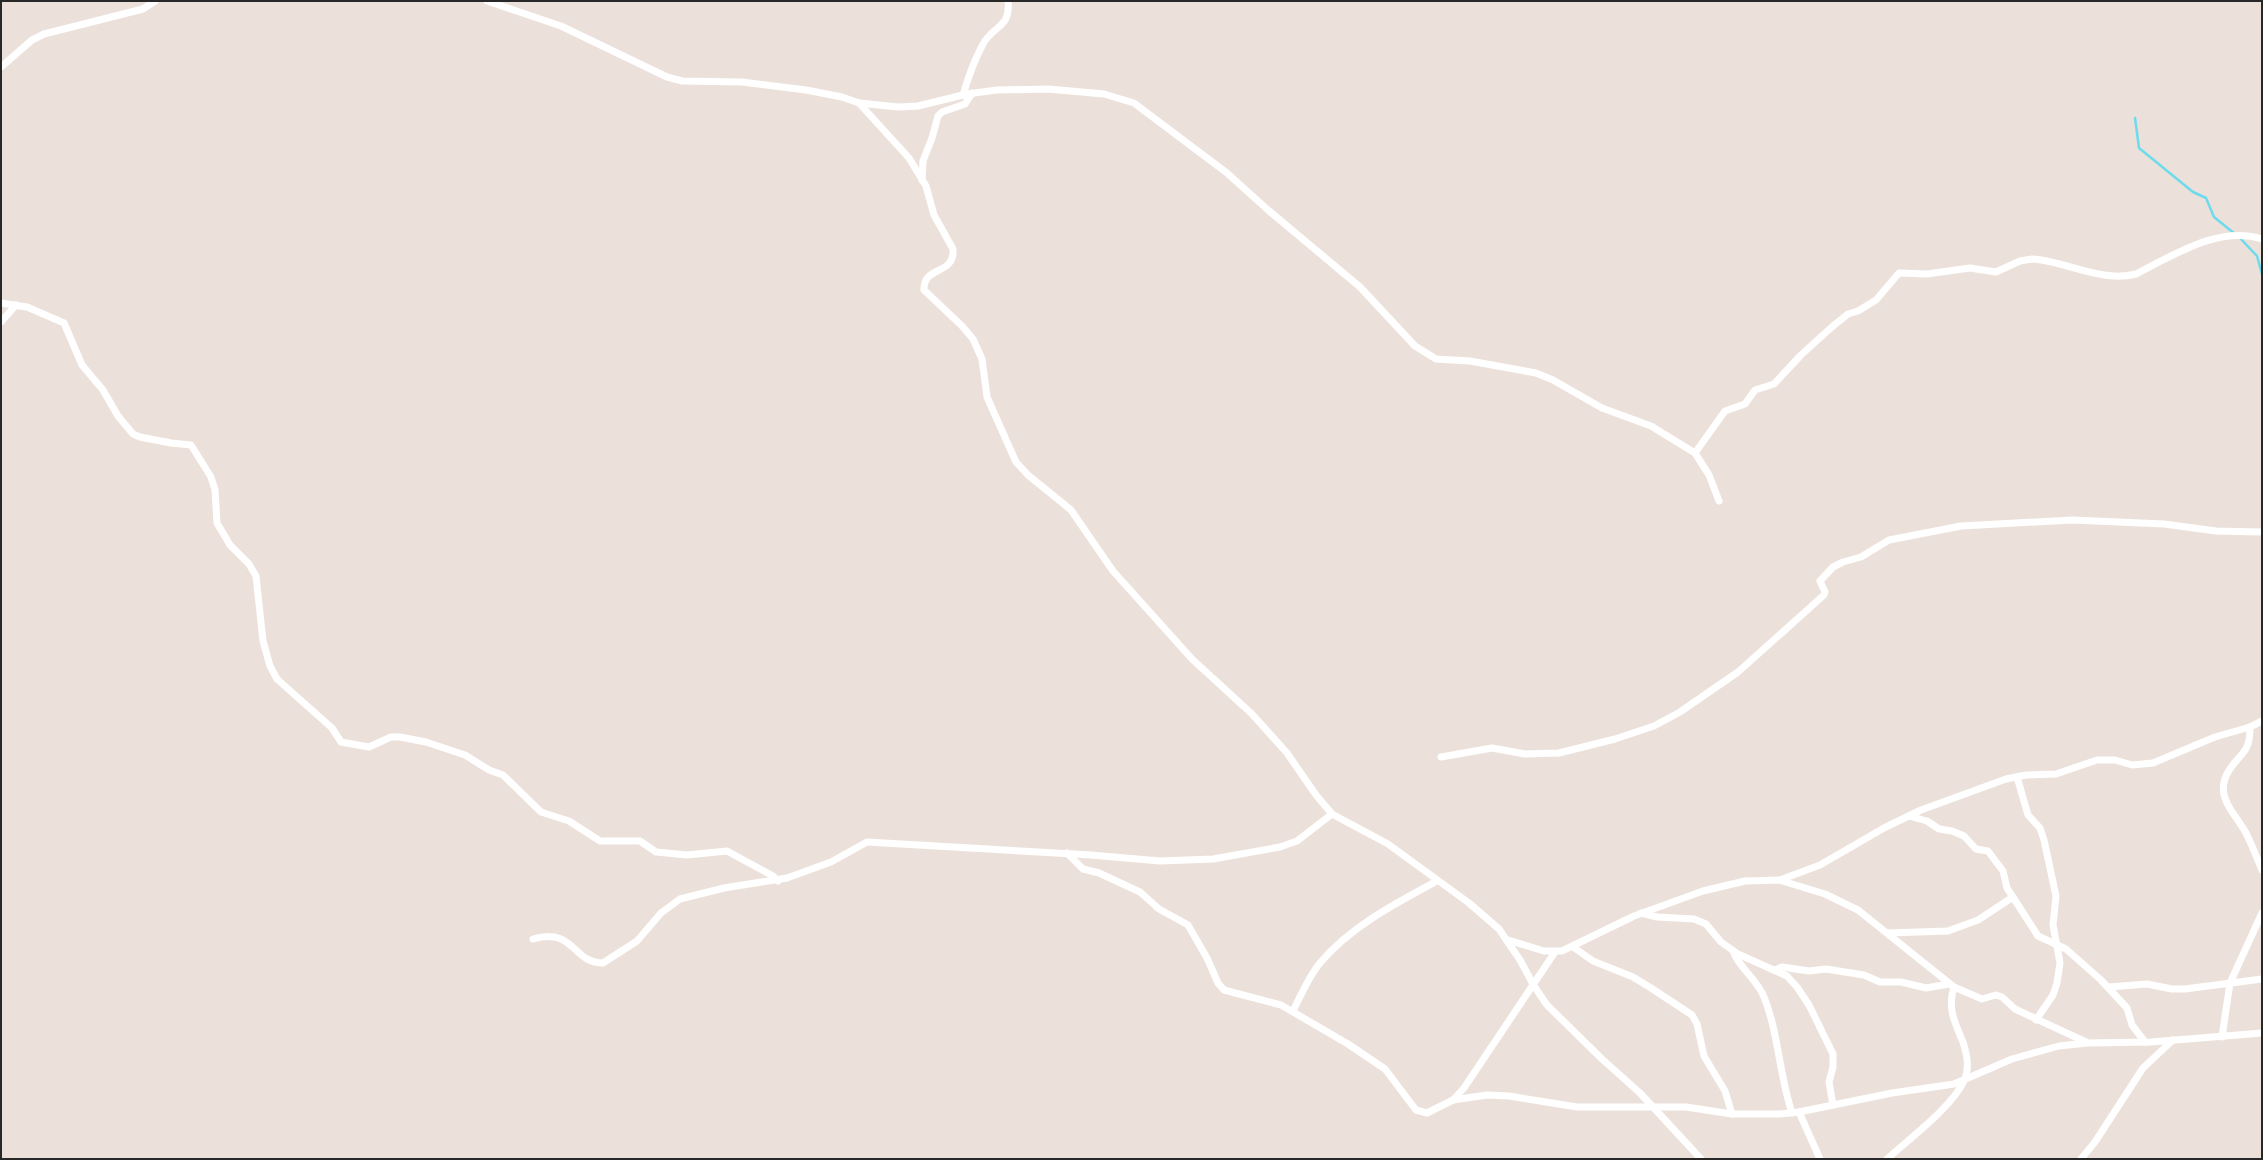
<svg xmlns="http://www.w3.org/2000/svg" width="2263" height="1160" font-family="Ubuntu,sans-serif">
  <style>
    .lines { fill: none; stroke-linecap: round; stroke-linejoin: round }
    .stream { stroke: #6edbec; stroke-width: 2.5 }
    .minor { stroke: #fff; stroke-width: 7 }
  </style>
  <rect width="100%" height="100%" fill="#ebe1da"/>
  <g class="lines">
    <g class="stream">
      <path d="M2135,118L2139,148L2193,192L2206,198L2214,217L2235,234"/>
      <path d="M2239,237L2257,256L2262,274"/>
    </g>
    <g class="minor">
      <path d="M487,1L561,26L667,77L682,81L742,82L806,90L842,97L859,103L909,158L926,186L934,215L953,249C955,276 923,265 924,290L962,326L973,339L982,359L987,397L1016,462L1028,475L1071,510L1113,571L1192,659L1252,714L1287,753L1316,795L1332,814L1388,844L1469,903L1499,929L1520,960L1534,986L1547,1005L1602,1059L1640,1093L1701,1159"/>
      <path d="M1,67L32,40L44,34L143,9L155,1"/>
      <path d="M963,95C968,78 974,61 982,46C992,25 1011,29 1008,1"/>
      <path d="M859,103L898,107L918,106L967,94L997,90L1048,89L1104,94L1134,103L1227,173L1268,210L1360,287L1415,346L1436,359L1470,361L1536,373L1553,380L1602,408L1651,426L1695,453L1709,475L1719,501"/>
      <path d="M922,180L923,161L932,138L938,116L942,112L965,104L972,93"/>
      <path d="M1,303L27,307L64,323L82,365L103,390L118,416L133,434L140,437L171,443L191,445L211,477L215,490L217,523L230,545L249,564L256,576L263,641L270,666L277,679L332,728L341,742L369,747L391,737H400L426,742L465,755L489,770L503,775L541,812L569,821L600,841H640L656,852L687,855L727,851L773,876L778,881"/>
      <path d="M1,322L16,305"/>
      <path d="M1695,453L1725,411L1745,404L1755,390L1774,384L1801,355L1833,326L1848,314L1858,311L1876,300L1899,273L1927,274L1970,268L1996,272L2020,261L2032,259C2066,261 2101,283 2136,274C2174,255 2219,225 2262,239"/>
      <path d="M2250,727C2250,755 2240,752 2228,772C2214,797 2235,813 2246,833C2252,845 2257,858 2262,870"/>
      <path d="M1441,757L1492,748L1525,754L1559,753L1615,739L1654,726L1680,712L1738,672L1824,595L1825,592L1820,581L1833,567L1843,562L1861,557L1889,540L1961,526L2072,520L2164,524L2216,531L2262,532"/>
      <path d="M2017,777L2028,815L2040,828L2044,840L2056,896L2053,925L2060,963L2057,983L2053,995L2036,1020"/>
      <path d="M1909,816L1927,821L1939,829L1952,831L1964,836L1976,849L1988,851L2003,871L2007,888L2038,936L2066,949L2101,980L2127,1008L2132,1025L2145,1042"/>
      <path d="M1067,853L1083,869L1099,873L1140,892L1159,909L1188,925L1207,958L1218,983L1224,990L1281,1005L1348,1044L1385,1069L1416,1110L1427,1113L1453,1100L1464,1088L1555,952"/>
      <path d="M1780,880L1820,865L1884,828L1921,810L2006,779L2026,775L2056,774L2097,760H2115L2132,765L2153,763L2215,737L2250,727L2262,721"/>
      <path d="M1641,913L1657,917L1694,919L1706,924L1721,942L1738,954L1787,976L1797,987L1809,1005L1833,1054V1067L1829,1082L1833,1105"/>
      <path d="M1888,933L1948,931L1978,920L2013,897"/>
      <path d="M533,939C575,927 572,963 603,963L637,941L661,913L680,899L724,888L787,878L831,862L867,842L1091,855L1160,861L1213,859L1280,847L1297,841L1332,814"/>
      <path d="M1508,940L1544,951H1562L1634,916L1703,891L1745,881L1779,880L1825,894L1858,910L1954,987L1982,999L1996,995L2002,997L2015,1009L2086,1042"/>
      <path d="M1573,947L1593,961L1633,977L1651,988L1692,1015L1697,1024L1704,1056L1725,1091L1732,1114"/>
      <path d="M1733,951C1739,968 1757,979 1764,997C1779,1035 1779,1074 1792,1113"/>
      <path d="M1775,970L1782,967L1809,971L1826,969L1864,975L1880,982H1901L1926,988L1949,984"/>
      <path d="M2109,987L2147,984L2172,989H2185L2262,979"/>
      <path d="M1293,1011C1301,995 1309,976 1320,963C1350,927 1396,903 1437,881"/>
      <path d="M2222,1037L2230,983L2262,913"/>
      <path d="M1453,1100L1487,1095L1509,1096L1577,1107H1686L1732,1114H1780L1799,1112L1892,1093L1954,1084L2012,1059L2059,1046L2087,1043L2151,1042L2262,1033"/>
      <path d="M1799,1112L1820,1159"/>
      <path d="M1887,1159C1910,1138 1951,1108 1964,1081C1970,1068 1967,1055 1963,1042C1955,1023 1947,1008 1954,987"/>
      <path d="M2081,1159L2095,1142L2143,1068L2173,1040"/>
    </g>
  </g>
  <rect width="2263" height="1160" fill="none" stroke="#282828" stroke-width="4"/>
</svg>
